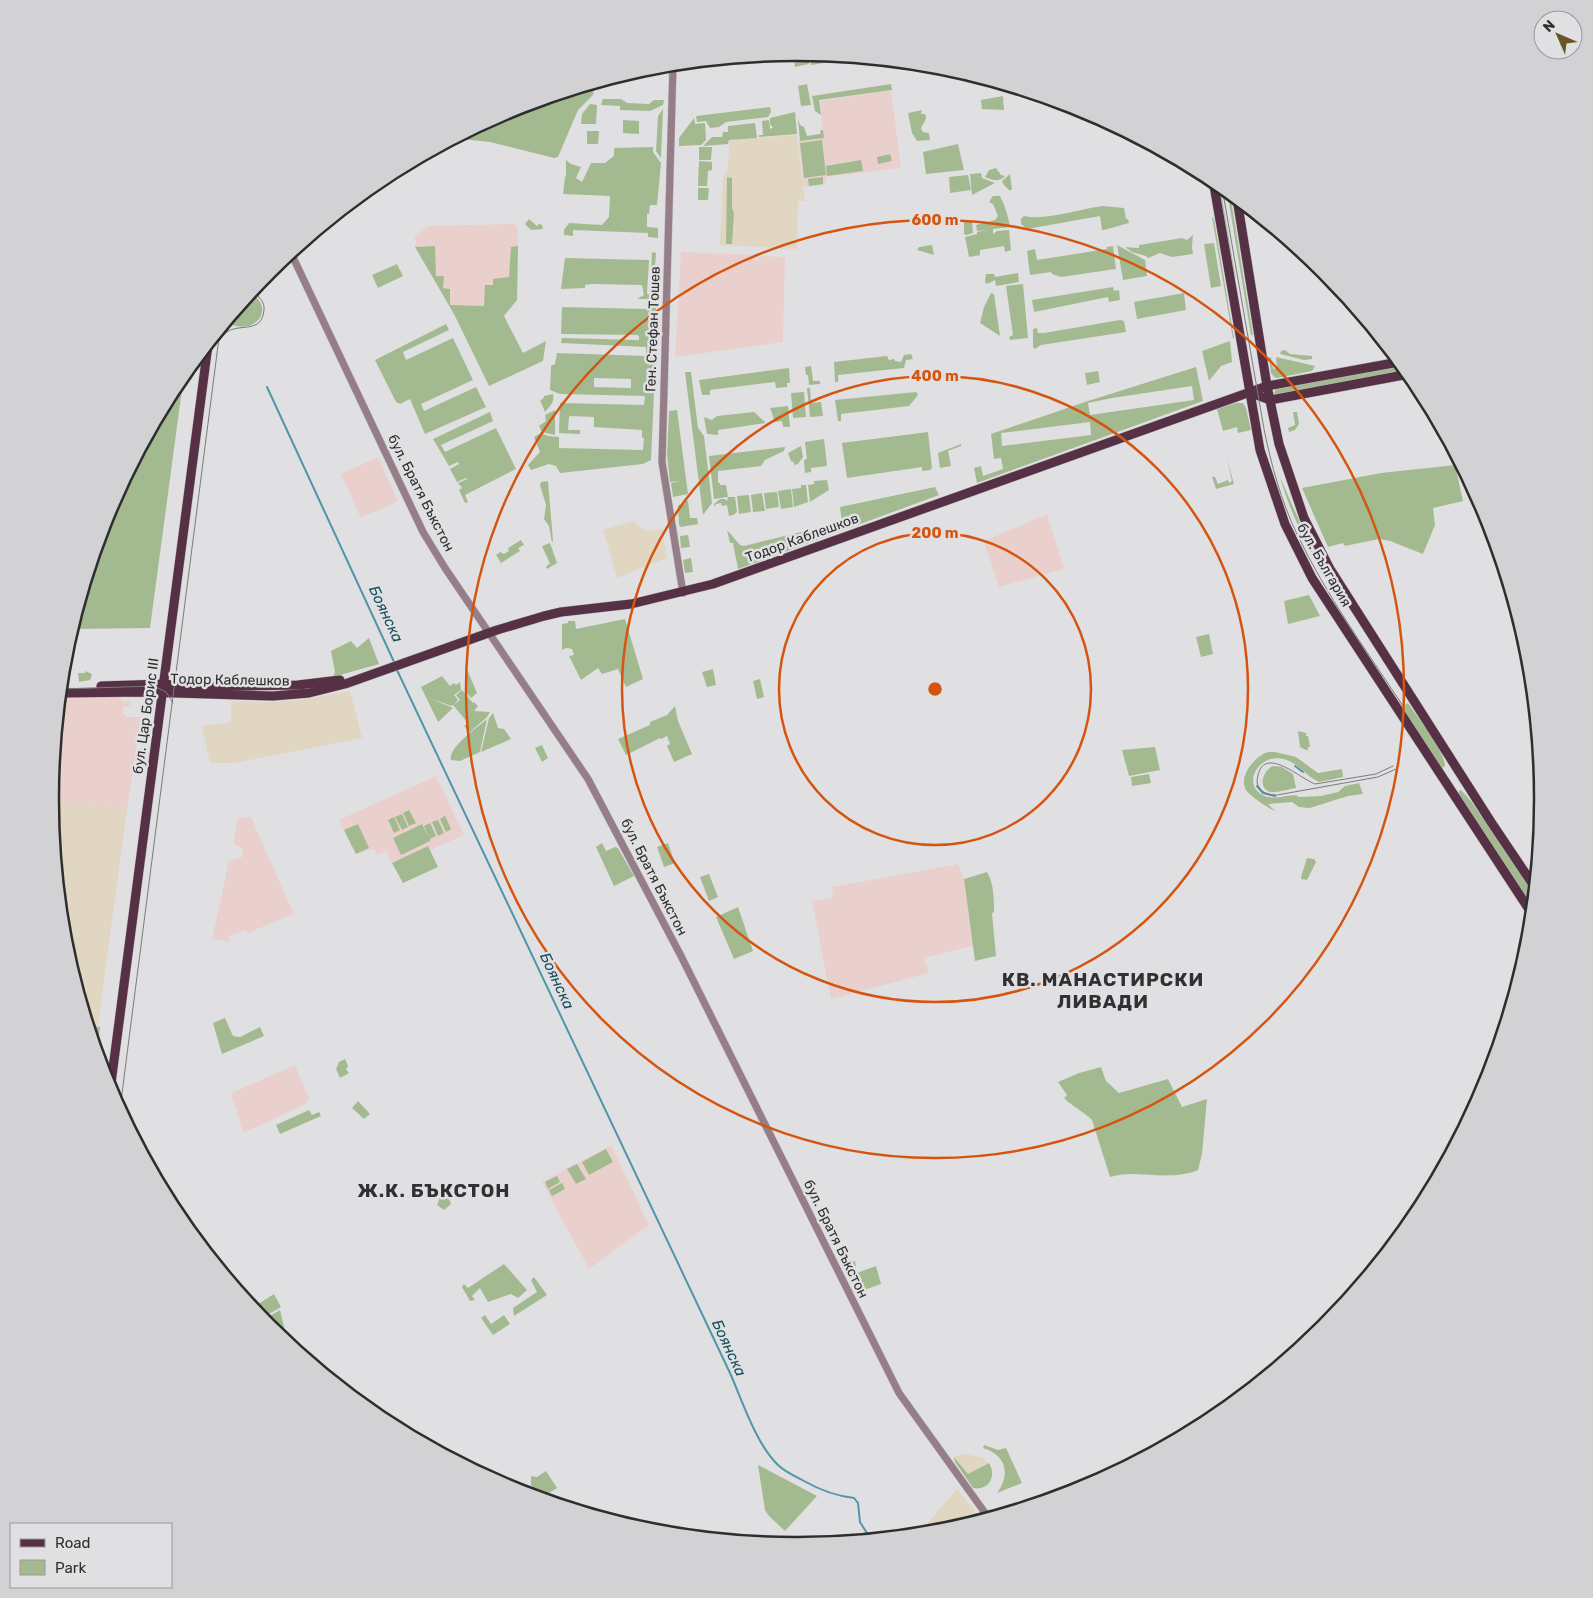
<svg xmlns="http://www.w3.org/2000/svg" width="1593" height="1598" font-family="Rubik,sans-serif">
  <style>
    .commercial { fill: #e0d6c1 }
    .education { fill: #ead0cd }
    .green { fill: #a3ba90; fill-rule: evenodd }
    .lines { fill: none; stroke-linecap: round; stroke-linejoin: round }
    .stream { stroke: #5195a8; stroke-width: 2 }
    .minor-casing { stroke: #bcbcbf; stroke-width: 8 }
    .major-casing { stroke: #bcbcbf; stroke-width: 10 }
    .minor { stroke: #967e89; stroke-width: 7 }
    .major { stroke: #563044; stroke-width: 9 }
    .tram { stroke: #7b7b7d; stroke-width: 1 }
    .ring { fill: none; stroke: #d55510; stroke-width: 2.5 }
    .labels { text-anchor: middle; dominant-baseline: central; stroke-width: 5; stroke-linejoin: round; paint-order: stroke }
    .street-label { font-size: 14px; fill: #2e2e2f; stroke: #e0e0e3 }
    .water-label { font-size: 15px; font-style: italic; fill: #144e5d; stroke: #e0e0e3 }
    .district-label { font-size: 19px; font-weight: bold; letter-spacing: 1px; fill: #313133; stroke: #e0e0e3 }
    .rim { fill: none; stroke: #2e2e2f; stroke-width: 2.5 }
    .centre { fill: #d55510; stroke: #e0e0e3; stroke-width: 2.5 }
    .ring-label { font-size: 15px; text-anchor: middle; font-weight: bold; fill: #d55510; stroke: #e0e0e3; stroke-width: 5; stroke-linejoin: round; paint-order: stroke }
  </style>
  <rect width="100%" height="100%" fill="#e0e0e3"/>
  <g class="commercial">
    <path d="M797,135L805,201H798L797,249L720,245L723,176L728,169L729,140Z"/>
    <path d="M634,521L640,527L647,531L662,529L667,558L617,578L603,530Z"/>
    <path d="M350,691L362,738L235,763H210L202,726L231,722V701L268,702L303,700Z"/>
    <path d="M50,800L127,810L95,1047L64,944Z"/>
    <path d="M966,1454L984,1458L988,1463L968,1474L954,1456Z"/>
    <path d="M957,1489L981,1519L942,1531L919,1533Z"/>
  </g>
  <g class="education">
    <path d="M891,90L901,168L826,177V185L804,187L799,141L823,138L820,101Z"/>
    <path d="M515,224L518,229L517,300L454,314L415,247L416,241L414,237L428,226Z"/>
    <path d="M681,252L755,255V260L758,261L759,256L785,257L783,342L675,357Z"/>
    <path d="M378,457L398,501L361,518L341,474Z"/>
    <path d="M1047,514L1064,569L999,587L984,541Z"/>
    <path d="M121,695V701H131L130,706L123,707V714H125L126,717H141L127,810L50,800L60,698Z"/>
    <path d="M436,776L464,835L430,850L428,846L392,863L386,851L377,855L374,849L355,854L339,820Z"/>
    <path d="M251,817L294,914L248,933L246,930L228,936L229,942L212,939L229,861L242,857L243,849L233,843L238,818Z"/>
    <path d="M958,864L964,879L973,946L924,958L929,973L831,999L812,901L833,897L832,887Z"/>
    <path d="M295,1065L309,1099L304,1105L243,1133L231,1093Z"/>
    <path d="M611,1145L649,1225L589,1269L542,1182Z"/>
  </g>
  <g class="green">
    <path d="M793,53L808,54L809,64L795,67Z"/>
    <path d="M836,56L857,58L811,65L810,60Z"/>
    <path d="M595,84L593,95L578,110L558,157L554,158L490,142L460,139L423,158V157L511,109Z"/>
    <path d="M807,84L811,105L801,106L798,86Z"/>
    <path d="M891,84L892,90L819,100L821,115L815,111L812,96Z"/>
    <path d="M1003,96L1004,110L982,109L981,100Z"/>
    <path d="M603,99H621L627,103L649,104L654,100H664L663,105L650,111L620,110V106L601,105Z"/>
    <path d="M590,104L597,105L596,124H581L582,114Z"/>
    <path d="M770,107L771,112L768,117L726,122L719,127L710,128L706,121L697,122L696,116Z"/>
    <path d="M663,109L661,158L656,151L658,116Z"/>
    <path d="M922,110L921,114H925C928,121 922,123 921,129L923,132L929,133L930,140L917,141L912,133L908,113Z"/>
    <path d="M795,112L797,134L759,137V135H763L762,121L769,120L770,128L769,129L773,128L770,124V118Z"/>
    <path d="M694,118L695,124L705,123L706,140L701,145L679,146V138Z"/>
    <path d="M798,119L800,125L804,127L807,136L820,134L821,130H823L824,138L800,141Z"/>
    <path d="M623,120L639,121V134L623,133Z"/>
    <path d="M755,123L757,138L729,140L728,144L703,146L712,137H722L723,132H728V126Z"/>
    <path d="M587,131H599L598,144H587Z"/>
    <path d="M822,140L826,175L804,178L800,143Z"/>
    <path d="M958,144L964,170L926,174L923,152Z"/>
    <path d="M653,147V152L661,163L657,205H650L649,214H647V227L658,228V238L648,237V233L573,230V236L564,235V230L569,223L602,225L609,217L610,196L563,194L565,177L566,176V160L571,164L581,167L576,178L582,182L591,163H605L614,156V148Z"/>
    <path d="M699,147H712L711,160H699Z"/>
    <path d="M890,154L892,161L878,164L877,157Z"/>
    <path d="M861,160L863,171L827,176L826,166Z"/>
    <path d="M699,161L712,162V170L708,171L707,186H698V184Z"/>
    <path d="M996,168L1001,175L1005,176C999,183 992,180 985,177L989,170Z"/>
    <path d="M981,173L982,178L995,183L972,195L970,174Z"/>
    <path d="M1010,174L1012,190H1009L1003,184L1002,181Z"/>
    <path d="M968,175L971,190L950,193L949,177Z"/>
    <path d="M727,177L732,178V208L734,213L732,244H726Z"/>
    <path d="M823,177V184L809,186L808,179Z"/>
    <path d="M1218,184L1220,186L1236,280L1230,260Z"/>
    <path d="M698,188H709L708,200H698Z"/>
    <path d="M1227,191L1230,194L1253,335H1251Z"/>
    <path d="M993,196H1000C1005,206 1008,215 1010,227L993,229V234L997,231L1009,230L1011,250L1005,252L1004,246L980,250V255L969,257L965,237L977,234V232L987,230L977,231L976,225L995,220L998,216L993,204L989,202Z"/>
    <path d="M1102,206L1124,208L1126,219H1128L1129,223L1104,230H1102L1100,216L1027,229L1021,224V219L1024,216C1045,221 1080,209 1102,206Z"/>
    <path d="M1212,217L1214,219L1234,338L1233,339Z"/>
    <path d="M529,219L537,226L539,224L542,225L543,229L531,230L525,224Z"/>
    <path d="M972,221L973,233L966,235L964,234V222Z"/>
    <path d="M1193,235L1192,246L1193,254L1172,257L1160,253L1148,258L1146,256L1132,252L1125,247L1139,248V245L1182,238L1187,240Z"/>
    <path d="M1214,243L1221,286L1211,288L1204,244Z"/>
    <path d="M932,245L934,255L917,250L919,247Z"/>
    <path d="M1117,245L1145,260L1147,276L1123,280Z"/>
    <path d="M435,246L436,276H444L443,288L450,289V305L484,306L485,285H493V279L509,277L511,247L518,246L517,300L504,316L523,353L546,341L543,361L489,386L454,314L415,247Z"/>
    <path d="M1113,246L1116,269L1061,277L1052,274L1051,272L1030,275L1027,251L1035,249L1037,260L1107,249V247Z"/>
    <path d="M652,252L656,253L653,294L656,309V348L651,460L643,464L560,473L556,466L549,464L531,470L528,465L540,452L534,437L541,433L548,436L559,437V448L643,450L644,438H642V430L594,427V417L569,416L568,430H580V434L559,433L560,403L644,405L645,396L560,394L550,390L551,366L555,364L557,353L646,356V347L561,343L562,338L639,340V336L637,335L561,334L562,307L648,309V299H637L644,295L642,285L592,284L585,285V288L561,289L565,258L649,260L647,294L650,295ZM594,378L631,379V388L594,387Z"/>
    <path d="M397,264L403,276L378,288L372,275Z"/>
    <path d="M1018,273L1019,282L996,286L995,280L987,284L985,282L986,274H994L995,277Z"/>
    <path d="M1023,284L1028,338L1010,340L1009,337L1013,335L1006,286Z"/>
    <path d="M1113,287L1114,291L1119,290L1120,300L1109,302L1108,297L1034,312L1032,300Z"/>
    <path d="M251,293C276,309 255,335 230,324L231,318Z"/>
    <path d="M991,293L994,294L1000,336L980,323L984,307Z"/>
    <path d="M1184,293L1186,310L1137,319L1134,302Z"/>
    <path d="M1120,320L1124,321L1126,332L1041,345L1035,349L1033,347V329L1037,328L1038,333H1044Z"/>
    <path d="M446,324L449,330L403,352L406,360L453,338L473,380L421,404L424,411L476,387L486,407L425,434L410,399L400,404L396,402L375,360Z"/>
    <path d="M1230,341L1232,362L1221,366L1209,381L1202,351Z"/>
    <path d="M1285,350L1290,354L1312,356V359L1304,360L1280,354L1281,351Z"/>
    <path d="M911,354L913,359L906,360L904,368L838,375V382H835L834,362L887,356L889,360L894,359L895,361L901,362L904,355Z"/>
    <path d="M1271,357L1273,369L1277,368L1276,357L1315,366L1312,371L1277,378L1274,377L1271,373L1269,358Z"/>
    <path d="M811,366L813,381H820V384L809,385L808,375H806L805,367Z"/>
    <path d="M1402,366L1406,370L1276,395L1274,393L1276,389Z"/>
    <path d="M1196,367L1203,401L977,483L974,468L981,466L983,476L1003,469L1001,458L994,459L991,434L1088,401ZM1192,386L1194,400L1090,415L1088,403L1112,398ZM1090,422L1091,435L1002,446L1001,433Z"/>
    <path d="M789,368L790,383H787V387L776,388L775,382L710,390V395H702L699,380Z"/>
    <path d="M1098,371L1100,382L1087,385L1085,373Z"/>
    <path d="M685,372H691L698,428L704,436L712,503L703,515Z"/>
    <path d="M184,374L150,628L72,629L107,513L176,384Z"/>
    <path d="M807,388H810L811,403L821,402L823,416L810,417Z"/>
    <path d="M804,392L806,417L793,418L791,393Z"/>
    <path d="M916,392L918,395L909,406L841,414V421H838L835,400Z"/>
    <path d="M553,394C555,402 550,406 545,412L540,400L543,399L544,396Z"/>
    <path d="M1236,403H1243L1246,408L1251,430L1238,433L1237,427L1223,431L1217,409Z"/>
    <path d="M788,406L790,427H783L782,421L775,422L770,408Z"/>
    <path d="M555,410V435L542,432L539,426L546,421L545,415Z"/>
    <path d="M677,410L688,494L673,497L671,483L680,481L670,482L667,455L669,411Z"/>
    <path d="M490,412L493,421L441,445L445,452L496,428L516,469L465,495L468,502L465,503L459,490L462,488L458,483L467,479L466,478L457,482L450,469L459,464L458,462L449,466L433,439Z"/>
    <path d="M754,412L766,423L718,430V435L707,434L704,417L712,420L717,416Z"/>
    <path d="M1293,412H1297L1299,424L1295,430L1289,432L1288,428L1295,425Z"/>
    <path d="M928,432L932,468L930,470L922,471V467L847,478L842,443Z"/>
    <path d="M824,439L827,466L811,468V472L805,473L804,460L807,459L805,442Z"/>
    <path d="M961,444V446L948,451L951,466L940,468L938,453Z"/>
    <path d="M801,446L803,457L798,464L794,465V462L791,461L788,453Z"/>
    <path d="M785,447L784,451L765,460L761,466L718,471V483H720V485H726L728,497L714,499L709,456Z"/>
    <path d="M1227,459L1234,484L1216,489L1212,477H1215L1218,484L1228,480L1229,483L1232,481Z"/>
    <path d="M1455,465L1463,501L1433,508L1435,525L1423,554L1390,541L1379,539L1345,546L1343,543L1328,547L1302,488L1381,473Z"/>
    <path d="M1280,477L1315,557L1344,604L1343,605C1317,565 1293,523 1280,477Z"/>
    <path d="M827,480L829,490L810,502L808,485L814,484V481Z"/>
    <path d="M548,481L553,541L552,543L549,526L544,519L546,505L540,485L541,482Z"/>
    <path d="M801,485H806L808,502L794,507L792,489L801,488Z"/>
    <path d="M935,487L939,495L738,569L733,543H730L727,530L740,545L744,546L842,522L840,507Z"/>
    <path d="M791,489L793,507L781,509L778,491Z"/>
    <path d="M777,492L779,507L766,509L764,493Z"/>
    <path d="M762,493L765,511L753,512L751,495Z"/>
    <path d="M749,495L751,512L739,514L737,496Z"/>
    <path d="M728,497H735L737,512L733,515L729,516L727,505L722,506L721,503L716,504L714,507V504L720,499H725L727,501Z"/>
    <path d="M685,501H688L690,518H697L698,524L681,527L679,525L678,505L685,504Z"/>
    <path d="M688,535L690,547L681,548L680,536Z"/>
    <path d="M521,540L524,545L518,548L520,551L501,563L496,555L500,552L504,554L509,551L508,548Z"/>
    <path d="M550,543L557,563L547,569L546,566L550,564L542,546Z"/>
    <path d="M691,558L693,572L685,573L683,560Z"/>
    <path d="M1309,595L1320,616L1288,624L1284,601Z"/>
    <path d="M625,619L643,679L626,687L618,669L602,674L598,668L581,680L569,656L574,655L572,649L566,648L562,650V624L568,623V621H575L576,629Z"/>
    <path d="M1209,634L1213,654L1201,657L1196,637Z"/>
    <path d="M369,638L379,664L333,677L335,672L331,651L351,641L357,648Z"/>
    <path d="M466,667L477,693L471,698L467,693Z"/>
    <path d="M713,669L716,685L707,687L702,672Z"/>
    <path d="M85,671L92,674L90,680L79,682L78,673H85Z"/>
    <path d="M442,676L450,686L454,683L456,685L460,682L461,690L454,695L458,700L454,705L460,700L456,695L462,690L473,703L474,702L478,706L474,711L490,712L487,717L470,732L464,726L468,723L453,705L451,706L427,697L453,708L438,722L421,687Z"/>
    <path d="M760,679L764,697L757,699L753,681Z"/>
    <path d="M1408,703C1417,717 1445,751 1445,766L1442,768L1439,764L1400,708Z"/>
    <path d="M675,706L678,721L692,754L674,762L667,746L670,744L667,736L661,739L660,738L626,755L618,739L650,725V722L667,715Z"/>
    <path d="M493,713L498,728L504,729L511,739L481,752L489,718Z"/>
    <path d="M487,719L480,752L460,761L451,760C448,747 478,727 487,719Z"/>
    <path d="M1298,731L1306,733V736H1308L1310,747H1308V750H1306L1300,747Z"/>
    <path d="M542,745L548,758L542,762L535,748Z"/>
    <path d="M1155,747L1160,770L1129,776L1122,750Z"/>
    <path d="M1268,752H1275L1296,757L1318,773L1342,769L1343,777L1319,782C1307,777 1300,765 1287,760C1258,750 1240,787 1265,796C1274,800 1286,795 1296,795L1299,797L1321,796L1338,792L1345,786L1359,783L1363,794L1348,796L1310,808L1299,807L1292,802L1268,804L1275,811C1268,808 1251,797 1246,790C1238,776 1255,756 1268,752Z"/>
    <path d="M1273,766L1282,767L1293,774L1296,788C1289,789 1277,793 1271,792C1256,788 1264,770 1273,766Z"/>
    <path d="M1149,774L1151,783L1132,786L1131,777Z"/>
    <path d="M1461,790L1471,801L1534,894L1532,908L1459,796V791Z"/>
    <path d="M409,810L416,823L409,826L403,813Z"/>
    <path d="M402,814L408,827L402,830L395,817Z"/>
    <path d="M445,816L451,829L446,832L440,819Z"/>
    <path d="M394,817L400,830L394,833L388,820Z"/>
    <path d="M438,820L444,833L438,836L432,822Z"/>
    <path d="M430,823L436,836L430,839V841L401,855L393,838L422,824L429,838L424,826Z"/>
    <path d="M358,824L369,848L356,854L344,830Z"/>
    <path d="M602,843L606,851L615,847L618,848L634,876L614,886L596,847Z"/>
    <path d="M668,843L675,863L664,867L657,847Z"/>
    <path d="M428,846L438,867L403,883L392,863Z"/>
    <path d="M1307,858L1314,859L1316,862L1307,880L1303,879L1302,880L1301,877Z"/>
    <path d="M987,872C994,883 994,900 994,912L992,913L996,956L975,961L964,879Z"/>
    <path d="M709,874L718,897L709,901L700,877Z"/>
    <path d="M738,907L753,951L734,959L716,917Z"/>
    <path d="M225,1018L233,1036L240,1037L260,1027L264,1036L222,1054L213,1023Z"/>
    <path d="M89,1026L100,1027L97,1052Z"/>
    <path d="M345,1059L348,1066L346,1069L349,1073L340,1078L336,1069L339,1062Z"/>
    <path d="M1101,1067L1106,1081L1119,1093L1168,1079L1182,1107L1207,1099L1202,1154L1198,1170C1177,1179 1153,1174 1130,1174C1124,1174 1117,1175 1110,1177L1092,1120C1083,1111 1073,1107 1064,1098L1067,1095L1058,1082L1079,1073Z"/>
    <path d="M358,1101L370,1114L364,1119L352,1108Z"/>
    <path d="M309,1110L312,1115L319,1112L321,1116L280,1134L276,1125Z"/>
    <path d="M606,1149L613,1162L589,1175L582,1162Z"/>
    <path d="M577,1164L586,1179L576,1184L567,1169Z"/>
    <path d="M557,1176L560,1182L548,1189L545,1182Z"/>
    <path d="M562,1183L565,1189L552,1196L549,1190Z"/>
    <path d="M444,1186L451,1204L444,1210L437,1205Z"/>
    <path d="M844,1256L847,1263L855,1261L856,1266L844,1269L839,1259Z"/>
    <path d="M504,1264L527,1290L518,1298L511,1294L488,1302L480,1288L472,1296L475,1300L470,1301L462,1287L464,1284L468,1288Z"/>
    <path d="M876,1266L881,1284L859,1292L851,1275Z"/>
    <path d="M534,1277L547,1295L514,1316L513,1308L537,1292L531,1280Z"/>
    <path d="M274,1294L281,1307L262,1318L255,1306Z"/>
    <path d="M280,1310L288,1343L268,1327L263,1320Z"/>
    <path d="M485,1315L491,1324L504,1315L510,1324L493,1335L481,1318Z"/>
    <path d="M984,1445L998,1450L1006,1448L1022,1483L997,1493C1011,1474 1006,1455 983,1448Z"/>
    <path d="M954,1457L968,1474L989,1463C997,1476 989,1491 973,1488L955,1462Z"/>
    <path d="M758,1465L817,1496L785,1531L769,1516L765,1510Z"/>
    <path d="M546,1471L557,1488L541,1498L531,1485V1476L537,1477Z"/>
  </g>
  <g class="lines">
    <g class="stream">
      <path d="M267,387L395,664"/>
      <path d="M396,668L730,1373C742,1400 756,1444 778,1465C785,1472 795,1476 804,1481C820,1490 836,1496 854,1498L858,1503L860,1522L870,1538"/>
      <path d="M1295,766L1303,772"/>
      <path d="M1257,786L1263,793L1275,796"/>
    </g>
    <g class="minor-casing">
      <g id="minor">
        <path d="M673,65L662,462L683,593"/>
        <path d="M291,253L423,532L445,568L588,779L681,956L899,1393L988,1517"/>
      </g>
    </g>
    <g class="major-casing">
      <g id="major">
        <path d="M1213,180L1260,450L1285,524L1312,578L1532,914"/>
        <path d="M1237,199L1267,386L1279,444L1304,518L1330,569L1491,822L1534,886"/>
        <path d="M1249,392L1270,400L1409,374"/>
        <path d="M101,686L164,684L187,687L298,685L340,680"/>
        <path d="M60,693L144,692L273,696L309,693L345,684L497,630L544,616L561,612L631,604L713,584L1267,386L1399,362"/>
        <path d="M110,1091L208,345"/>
      </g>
    </g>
    <use href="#minor" class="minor"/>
    <use href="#major" class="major"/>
    <g class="tram">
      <path d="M1222,187L1264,429C1271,464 1281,501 1297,534C1326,595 1366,650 1403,706"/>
      <path d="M219,341C221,338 224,334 227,332C240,323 262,334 264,310C265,302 259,296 252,291"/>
      <path d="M61,689L154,686L166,692L173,703"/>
      <path d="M1393,766L1376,774L1315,784C1299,778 1260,741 1257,782C1259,792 1267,795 1277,795L1378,777L1396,769"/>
      <path d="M120,1109L220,330"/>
    </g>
  </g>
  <g class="ring">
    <circle cx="935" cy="689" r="156"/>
    <circle cx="935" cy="689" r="313"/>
    <circle cx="935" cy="689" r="469"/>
  </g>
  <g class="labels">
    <g class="street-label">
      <text transform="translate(653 329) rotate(-88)">Ген. Стефан Тошев</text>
      <text transform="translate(421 493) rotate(63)">бул. Братя Бъкстон</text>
      <text transform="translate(802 538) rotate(-20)">Тодор Каблешков</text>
      <text transform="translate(1324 565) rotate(60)">бул. България</text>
      <text transform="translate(230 680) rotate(1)">Тодор Каблешков</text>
      <text transform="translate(146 716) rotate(-82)">бул. Цар Борис III</text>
      <text transform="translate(654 877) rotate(63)">бул. Братя Бъкстон</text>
      <text transform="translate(836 1239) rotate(64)">бул. Братя Бъкстон</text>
    </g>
    <g class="water-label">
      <text transform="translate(386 614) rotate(65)">Боянска</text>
      <text transform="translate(557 981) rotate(65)">Боянска</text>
      <text transform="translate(729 1348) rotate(65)">Боянска</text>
    </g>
    <g class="district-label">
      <text x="1103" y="979">КВ. МАНАСТИРСКИ<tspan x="1103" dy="22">ЛИВАДИ</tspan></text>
      <text x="434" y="1190">Ж.К. БЪКСТОН</text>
    </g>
  </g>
  <path d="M0 0H1593V1598H0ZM796 61H797A737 737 0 0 1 1534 798V800A737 737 0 0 1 797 1537H796A737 737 0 0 1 59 800V798A737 737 0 0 1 796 61Z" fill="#d2d2d5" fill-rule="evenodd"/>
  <path class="rim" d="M796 61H797A737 737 0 0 1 1534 798V800A737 737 0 0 1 797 1537H796A737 737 0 0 1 59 800V798A737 737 0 0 1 796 61Z"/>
  <circle cx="935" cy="689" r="8" class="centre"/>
  <g class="ring-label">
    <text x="935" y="225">600 m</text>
    <text x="935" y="381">400 m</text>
    <text x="935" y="538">200 m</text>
  </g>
  <rect x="10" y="1523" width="162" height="65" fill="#e0e0e3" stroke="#99999b"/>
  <rect x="20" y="1539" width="25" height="8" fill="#563044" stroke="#99999b"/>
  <text x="55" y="1548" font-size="15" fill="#2e2e2f">Road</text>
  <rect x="20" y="1560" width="25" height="15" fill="#a3ba90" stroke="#99999b"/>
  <text x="55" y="1573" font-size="15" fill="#2e2e2f">Park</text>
  <g transform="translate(1558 35) rotate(315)"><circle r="24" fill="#e0e0e3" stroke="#99999b"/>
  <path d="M0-4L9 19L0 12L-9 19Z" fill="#685624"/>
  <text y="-8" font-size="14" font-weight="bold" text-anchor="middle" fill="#2e2e2f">N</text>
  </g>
</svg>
